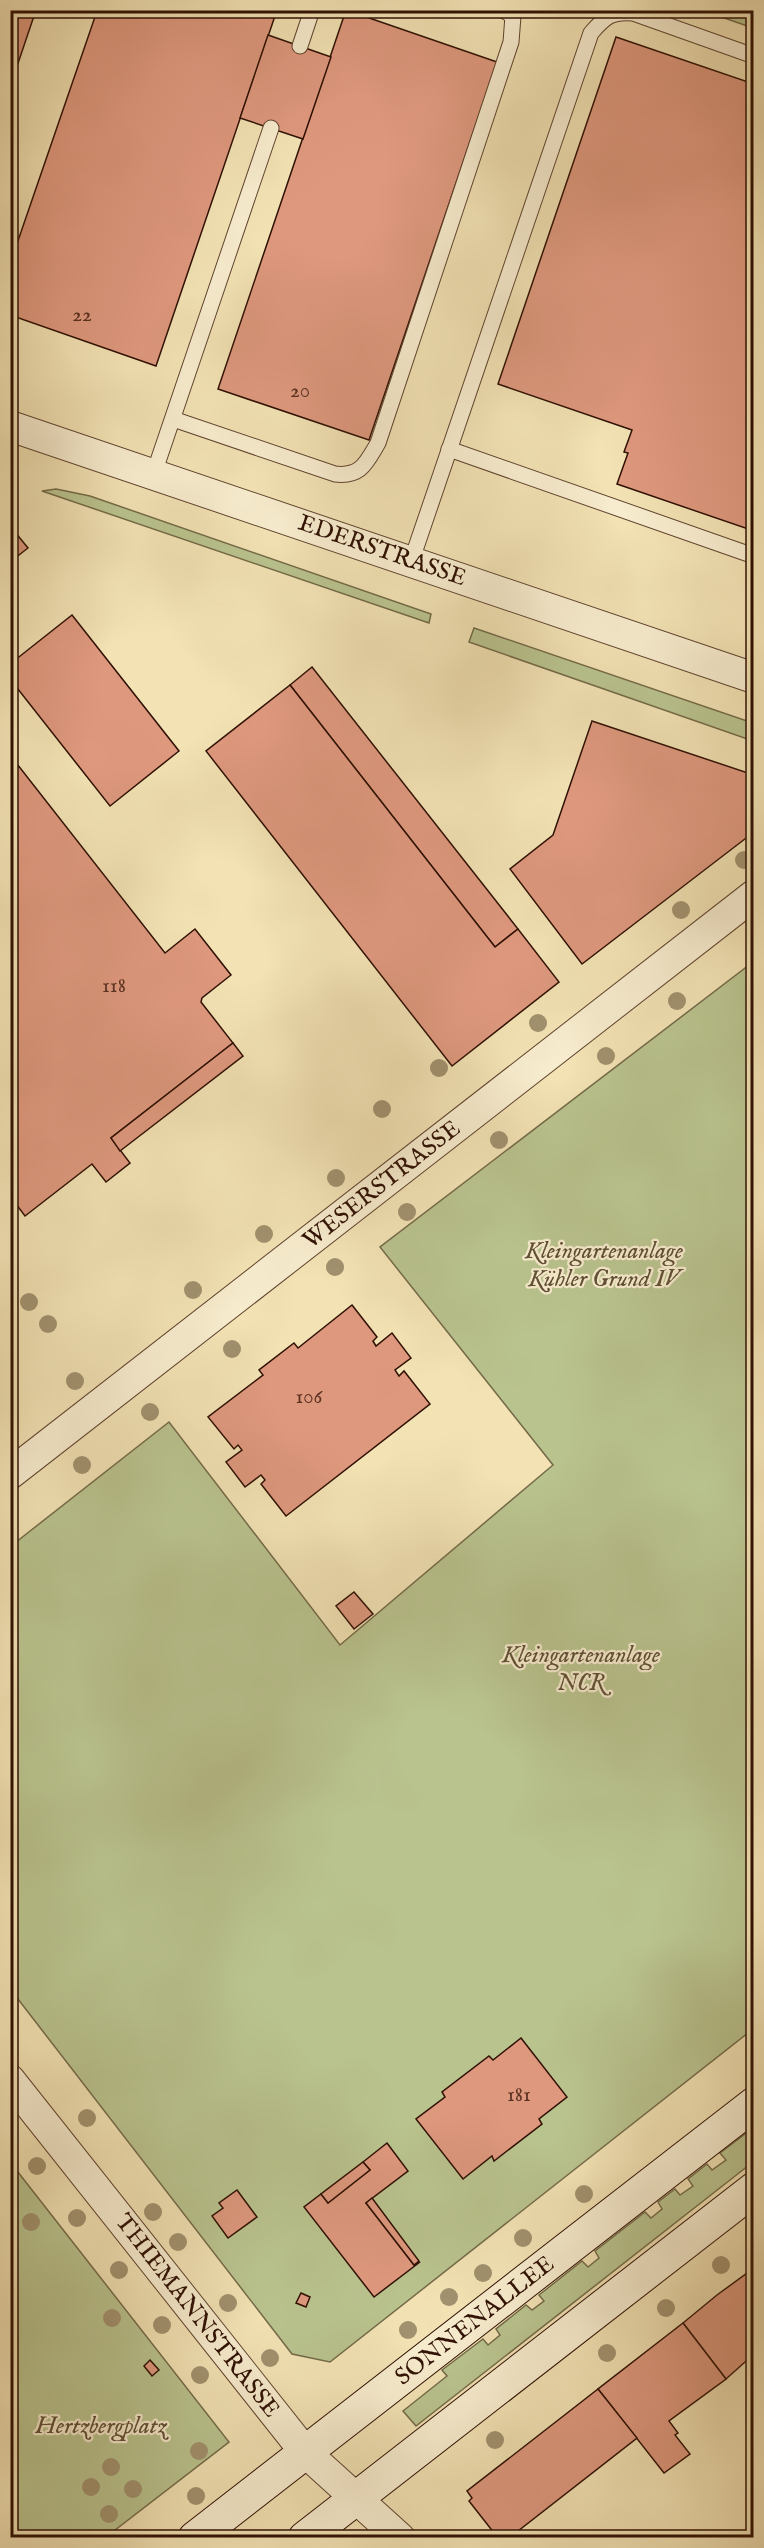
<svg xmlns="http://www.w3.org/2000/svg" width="764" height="2548" font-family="'IM FELL English',serif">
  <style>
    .green { fill: #b9c38e; stroke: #746a48; stroke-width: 1.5 }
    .building { fill: #de987e; stroke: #2f1003; stroke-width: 1.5 }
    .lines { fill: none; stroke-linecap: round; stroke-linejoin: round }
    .lane-casing { stroke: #60442f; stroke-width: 17 }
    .street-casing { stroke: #60442f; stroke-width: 32 }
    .secondary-casing { stroke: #2f1003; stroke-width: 35 }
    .lane { stroke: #f7ecce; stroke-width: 15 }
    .street { stroke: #f7ecce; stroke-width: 30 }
    .secondary { stroke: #f7ecce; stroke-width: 33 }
    .tree { fill: #a1916e }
    .labels { text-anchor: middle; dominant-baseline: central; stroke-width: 4.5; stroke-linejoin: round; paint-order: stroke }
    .number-label { font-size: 21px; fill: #5b3222 }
    .street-label { font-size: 24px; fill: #2f1003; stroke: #f7ecce }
    .park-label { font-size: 24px; font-style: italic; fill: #5f4f34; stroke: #f7ecce }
  </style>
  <rect width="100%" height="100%" fill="#f2e2b4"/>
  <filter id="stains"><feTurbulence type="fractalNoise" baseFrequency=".00333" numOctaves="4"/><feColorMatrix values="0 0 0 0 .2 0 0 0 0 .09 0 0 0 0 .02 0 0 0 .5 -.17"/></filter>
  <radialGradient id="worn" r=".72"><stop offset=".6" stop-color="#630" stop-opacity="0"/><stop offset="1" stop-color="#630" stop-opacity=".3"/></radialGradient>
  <g class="green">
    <path d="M704,11H753V28Z"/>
    <path d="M56,489L90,496L431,614L429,623L42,491Z"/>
    <path d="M474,628L753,723V741L469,642Z"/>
    <path d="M753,962V2029L330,2362L292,2354L11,1990V1546L169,1422L340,1645L553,1465L380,1247Z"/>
    <path d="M753,2128V2162L416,2426L403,2411L447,2376L442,2370L483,2339L488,2345L500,2335L496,2329L526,2305L532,2310L544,2301L539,2295L582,2261L588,2267L599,2258L595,2251L645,2212L651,2218L662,2209L658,2202L675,2189L680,2195L693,2186L688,2179L707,2164L712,2170L726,2160L720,2153Z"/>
    <path d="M14,2167L229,2442L106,2537H11L10,2169Z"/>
  </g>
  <g class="building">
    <path d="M10,10H36L10,87Z"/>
    <path d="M87,10H277L156,366L10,315V264L96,14Z"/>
    <path d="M346,10L497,62L369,440L218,389Z"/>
    <path d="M268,35L331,57L303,139L240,118Z"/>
    <path d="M616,37L754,84V531L617,484L628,453L624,452L632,430L498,384Z"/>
    <path d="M10,526L28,548L10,562Z"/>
    <path d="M72,615L179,751L110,806L10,679V664Z"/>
    <path d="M312,667L518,929L495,947L290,685Z"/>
    <path d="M290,685L495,947L518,929L559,982L452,1066L206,751Z"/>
    <path d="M592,721L754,775V832L582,964L510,869L553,835Z"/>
    <path d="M10,755L165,953L195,929L231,975L202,998L201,1002L233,1043L111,1138L130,1163L106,1182L92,1164L25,1216L10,1196Z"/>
    <path d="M233,1043L243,1056L120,1151L111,1138Z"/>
    <path d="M352,1305L377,1337L373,1341L376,1346L392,1333L411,1358L395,1370L399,1376L404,1371L430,1404L286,1516L261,1484L265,1480L261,1475L245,1487L226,1462L242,1450L238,1445L234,1449L208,1417L263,1375L259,1370L294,1343L298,1348Z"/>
    <path d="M354,1592L373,1614L354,1629L336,1606Z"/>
    <path d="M521,2038L567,2097L539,2119L542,2124L494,2161L492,2156L463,2179L416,2119L445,2097L442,2092L489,2056L493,2060Z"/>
    <path d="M387,2143L408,2171L366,2203L414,2265L420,2262L374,2297L304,2207L321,2194L328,2203L370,2170L363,2162Z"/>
    <path d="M363,2162L370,2170L328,2203L321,2194Z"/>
    <path d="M237,2190L257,2217L228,2238L212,2216L223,2208L219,2203Z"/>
    <path d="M372,2198L419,2261L414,2265L366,2203Z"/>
    <path d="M754,2268V2354L726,2379L683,2323L717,2295Z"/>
    <path d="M301,2293L310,2297L306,2307L296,2303Z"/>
    <path d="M683,2323L726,2379L669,2421L678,2433L675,2435L690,2454L664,2473L598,2389Z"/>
    <path d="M150,2360L159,2370L152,2376L144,2366Z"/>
    <path d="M598,2389L637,2438L509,2538H498L469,2501L472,2498L467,2491Z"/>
  </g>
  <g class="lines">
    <g class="lane-casing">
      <g id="lane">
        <path d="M300,46L312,10"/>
        <path d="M173,419L335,474C361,477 366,463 378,443L511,42L513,16L503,10"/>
        <path d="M449,449L754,556"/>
        <path d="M154,473L271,128"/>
        <path d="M411,562L591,33C605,17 611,11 633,13L754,56"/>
      </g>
    </g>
    <g class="street-casing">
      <g id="street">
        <path d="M10,426L754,678"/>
        <path d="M10,1474L754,895"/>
        <path d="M10,2080L305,2452L400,2538"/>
      </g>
    </g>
    <g class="secondary-casing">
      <g id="secondary">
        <path d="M195,2538L754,2104"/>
        <path d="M305,2538L754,2189"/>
      </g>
    </g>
    <use href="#lane" class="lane"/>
    <use href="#street" class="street"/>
    <use href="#secondary" class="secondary"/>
  </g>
  <g class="tree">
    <circle cx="744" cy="860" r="9"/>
    <circle cx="681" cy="910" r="9"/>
    <circle cx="677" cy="1001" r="9"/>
    <circle cx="538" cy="1023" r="9"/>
    <circle cx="606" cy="1056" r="9"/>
    <circle cx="439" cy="1068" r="9"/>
    <circle cx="382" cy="1109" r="9"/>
    <circle cx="499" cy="1140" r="9"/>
    <circle cx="336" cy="1178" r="9"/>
    <circle cx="407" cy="1212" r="9"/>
    <circle cx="264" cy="1234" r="9"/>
    <circle cx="335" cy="1267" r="9"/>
    <circle cx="193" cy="1290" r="9"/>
    <circle cx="29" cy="1302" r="9"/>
    <circle cx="48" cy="1324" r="9"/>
    <circle cx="232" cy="1349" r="9"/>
    <circle cx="75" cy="1381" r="9"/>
    <circle cx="150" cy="1412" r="9"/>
    <circle cx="82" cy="1465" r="9"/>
    <circle cx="87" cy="2118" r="9"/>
    <circle cx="37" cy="2166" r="9"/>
    <circle cx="584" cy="2194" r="9"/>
    <circle cx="153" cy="2212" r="9"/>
    <circle cx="77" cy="2218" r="9"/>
    <circle cx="31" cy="2222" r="9"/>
    <circle cx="523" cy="2238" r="9"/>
    <circle cx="178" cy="2242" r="9"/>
    <circle cx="721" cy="2265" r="9"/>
    <circle cx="119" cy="2270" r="9"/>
    <circle cx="483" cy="2273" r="9"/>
    <circle cx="449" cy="2297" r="9"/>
    <circle cx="228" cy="2303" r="9"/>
    <circle cx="666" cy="2308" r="9"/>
    <circle cx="112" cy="2318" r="9"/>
    <circle cx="162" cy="2325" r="9"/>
    <circle cx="408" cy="2330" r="9"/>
    <circle cx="607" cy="2353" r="9"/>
    <circle cx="270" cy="2358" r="9"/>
    <circle cx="200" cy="2375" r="9"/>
    <circle cx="495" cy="2440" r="9"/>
    <circle cx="199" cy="2451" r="9"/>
    <circle cx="111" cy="2467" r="9"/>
    <circle cx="91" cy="2487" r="9"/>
    <circle cx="133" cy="2489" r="9"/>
    <circle cx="196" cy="2496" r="9"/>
    <circle cx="109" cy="2514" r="9"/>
  </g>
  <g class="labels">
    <g class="number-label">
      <text x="82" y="315">22</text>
      <text x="300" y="391">20</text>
      <text x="114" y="986">118</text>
      <text x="309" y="1397">106</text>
      <text x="519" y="2095">181</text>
    </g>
    <g class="street-label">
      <text transform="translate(382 551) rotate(19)">EDERSTRASSE</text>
      <text transform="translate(382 1185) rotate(-38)">WESERSTRASSE</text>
      <text transform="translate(197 2316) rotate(52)">THIEMANNSTRASSE</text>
      <text transform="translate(475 2321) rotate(-38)">SONNENALLEE</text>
    </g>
    <g class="park-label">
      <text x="604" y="1251">Kleingartenanlage<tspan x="604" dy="28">Kühler Grund IV</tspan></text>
      <text x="581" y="1655">Kleingartenanlage<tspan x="581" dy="28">NCR</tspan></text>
      <text x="101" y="2426">Hertzbergplatz</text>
    </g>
  </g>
  <rect width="764" height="2548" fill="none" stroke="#f2e2b4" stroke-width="36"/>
  <rect x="12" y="12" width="740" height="2524" fill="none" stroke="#2f1003" stroke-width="3"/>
  <rect x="18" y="18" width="728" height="2512" fill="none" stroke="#2f1003" stroke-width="1.5"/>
  <rect width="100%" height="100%" filter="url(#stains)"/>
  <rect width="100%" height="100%" fill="url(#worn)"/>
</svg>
